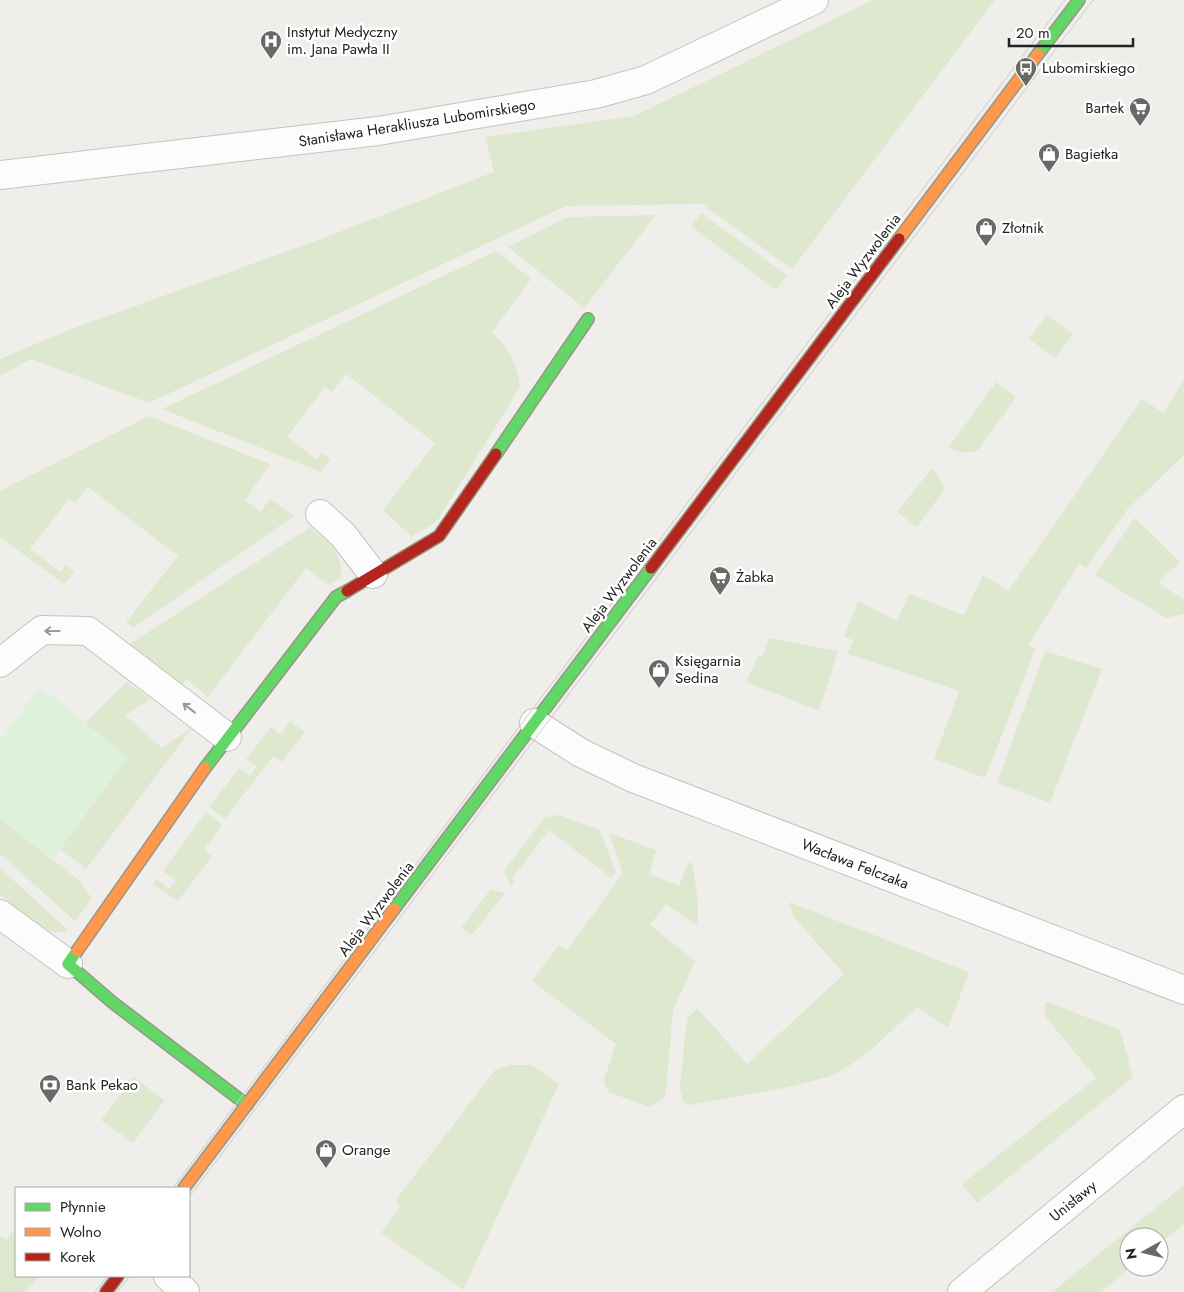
<svg xmlns="http://www.w3.org/2000/svg" width="1184" height="1292" font-family="Jost,sans-serif">
  <style>
    .grass { fill: #dee8ce }
    .park { fill: #ddf1db }
    .lines { fill: none; stroke-linecap: round; stroke-linejoin: round }
    .street-casing { stroke: #c3c3c1; stroke-width: 30 }
    .fast-casing { stroke: #979785; stroke-width: 14 }
    .slow-casing { stroke: #979785; stroke-width: 14 }
    .jam-casing { stroke: #979785; stroke-width: 14 }
    .street { stroke: #fdfcfc; stroke-width: 28 }
    .fast { stroke: #63d668; stroke-width: 11 }
    .slow { stroke: #ff974d; stroke-width: 11 }
    .jam { stroke: #b3261e; stroke-width: 11 }
    .tram { stroke: #ccc; stroke-width: 1 }
    .oneway { stroke: #9a9a9a }
    .labels { text-anchor: middle; dominant-baseline: central; stroke-width: 5; stroke-linejoin: round; paint-order: stroke }
    .poi-label { font-size: 15px; fill: #222; stroke: #fff; text-anchor: start }
    .street-label { font-size: 15px; fill: #222; stroke: #fff }
  </style>
  <rect width="100%" height="100%" fill="#f0eeeb"/>
  <g class="grass">
    <path d="M873,0H995L792,269L702,204L566,206L149,403L31,359L0,376V359L71,329L321,239L494,172L485,137L634,116Z"/>
    <path d="M701,213L787,275L776,290L691,226Z"/>
    <path d="M656,215L584,308L508,247L568,217Z"/>
    <path d="M496,251L531,279L492,332C508,349 518,363 520,387L438,520L412,537L383,510L435,443L346,374L332,392L325,387L287,437L317,460L322,453L330,459L321,472L162,409Z"/>
    <path d="M1047,315L1073,334L1055,358L1029,339Z"/>
    <path d="M1184,380V455L1127,510L1086,568L1079,564L1028,645L1036,648L985,778L934,759L959,691L848,654L853,640L844,637L858,601L897,621L909,594L964,615L983,575L1008,591L1142,399L1163,413Z"/>
    <path d="M996,382L1016,397L978,450C967,454 958,454 949,447Z"/>
    <path d="M149,416L270,464L245,500L260,512L270,499L294,516L133,628L126,622L178,556L88,487L75,504L69,499L30,549L60,572L66,565L74,572L64,584L0,537V491Z"/>
    <path d="M932,468L940,478L944,490L917,527L897,512Z"/>
    <path d="M1135,518L1180,562L1158,582L1184,600V614L1166,618L1095,575Z"/>
    <path d="M309,528C329,540 343,553 341,578L328,585L306,568L208,697L187,679L177,692L122,649Z"/>
    <path d="M769,638L838,651L819,711L746,682L759,655L763,656Z"/>
    <path d="M1045,651L1102,669L1050,803L997,783Z"/>
    <path d="M127,682L150,699L125,715L162,748L192,728L86,869L60,849L128,757L85,723Z"/>
    <path d="M290,721L305,732L282,762L273,756L225,819L209,807L239,768L250,776L257,766L246,759L271,727L281,735Z"/>
    <path d="M206,812L222,825L204,850L212,856L178,901L153,884L157,879L169,889L176,881L163,871Z"/>
    <path d="M559,815L600,830L616,872L611,878L549,830L512,879L514,881L511,886L504,871L545,817Z"/>
    <path d="M0,819L80,881L92,899L75,921L0,854Z"/>
    <path d="M609,833L656,850L649,874L679,886L688,862L692,864C696,885 700,905 697,926L666,904L650,925L695,961L673,1011L666,1091L664,1098L650,1107L608,1092L604,1080L616,1044L532,981L559,945L567,950L623,873Z"/>
    <path d="M0,868L68,930C44,942 17,908 0,894Z"/>
    <path d="M491,889L505,893L472,935L461,928Z"/>
    <path d="M789,902L969,972L948,1028L917,1007L871,1050L849,1066L831,1076L789,1087L690,1105L683,1102L680,1088L686,1027L688,1018L697,1008L747,1064L844,974L793,916Z"/>
    <path d="M1045,1001L1120,1030L1133,1077L977,1203L962,1184L1096,1078L1045,1016Z"/>
    <path d="M511,1065H532L559,1084L463,1290L381,1233L400,1206L395,1201L495,1070Z"/>
    <path d="M133,1077L165,1100L133,1143L101,1120Z"/>
    <path d="M1184,1185V1224L1159,1244V1237H1129V1267H1131L1101,1292H1052Z"/>
    <path d="M15,1229L16,1276H39L26,1292H0V1236L6,1240Z"/>
  </g>
  <path class="park" d="M40,687L128,757L53,859L0,819V741Z"/>
  <g class="lines">
    <g class="street-casing">
      <g id="street">
        <path d="M0,175L378,131L596,94L646,80L814,0"/>
        <path d="M320,514L343,535L373,574"/>
        <path d="M0,663L42,630L88,631L227,737"/>
        <path d="M534,723L581,753L633,778L1184,990"/>
        <path d="M0,914L68,964"/>
        <path d="M168,1276L185,1292"/>
        <path d="M962,1292L1184,1109"/>
      </g>
    </g>
    <g class="fast-casing">
      <g id="fast">
        <path d="M1038,54L1079,0"/>
        <path d="M496,454L588,319"/>
        <path d="M205,768L336,597L347,591"/>
        <path d="M394,909L651,568"/>
        <path d="M77,951L68,964L112,1002L247,1105"/>
      </g>
    </g>
    <g class="slow-casing">
      <g id="slow">
        <path d="M899,239L1038,54"/>
        <path d="M77,951L205,768"/>
        <path d="M184,1188L394,909"/>
      </g>
    </g>
    <g class="jam-casing">
      <g id="jam">
        <path d="M651,568L899,239"/>
        <path d="M347,591L439,536L496,454"/>
        <path d="M106,1292L118,1276"/>
      </g>
    </g>
    <use href="#street" class="street"/>
    <use href="#fast" class="fast"/>
    <use href="#slow" class="slow"/>
    <use href="#jam" class="jam"/>
    <g class="tram">
      <path d="M173,1188L1065,0"/>
      <path d="M189,1197L1093,0"/>
      <path d="M95,1292L107,1276"/>
      <path d="M117,1292L130,1276"/>
    </g>
  </g>
  <defs><path id="oneway-shaft" d="M-6 0H5M1.5-3L5.5 0L1.5 3" fill="none" stroke-width="1.6" stroke-linecap="round" stroke-linejoin="round" transform="scale(1.25)"/></defs>
  <g class="oneway">
    <use href="#oneway-shaft" transform="translate(52 631) rotate(-180)"/>
    <use href="#oneway-shaft" transform="translate(189 708) rotate(-142)"/>
  </g>
  <defs>
    <g id="hospital-pin" transform="scale(1.125)"><path d="M0 17L-7.5 6A9.5 9.5 0 1 1 7.5 6Z" fill="#6a6968" stroke="#fff"/><path d="M-5-5h3v3.5h4V-5h3V5h-3V1.5h-4V5h-3Z" fill="#fff"/></g>
    <g id="bus-pin" transform="scale(1.125)"><path d="M0 17L-7.5 6A9.5 9.5 0 1 1 7.5 6Z" fill="#6a6968" stroke="#fff"/><path d="M-5-6H5V4H4V6H2V4H-2V6H-4V4H-5ZM-3.5-4V0h7V-4ZM-3.5 1.2v1.5H-2V1.2ZM2 1.2v1.5H3.5V1.2Z" fill="#fff"/></g>
    <g id="supermarket-pin" transform="scale(1.125)"><path d="M0 17L-7.5 6A9.5 9.5 0 1 1 7.5 6Z" fill="#6a6968" stroke="#fff"/><path d="M-6-5.5h2.5l.6 2H6L4.5 2H-2.5L-4.4-4H-6ZM-1.5 3.2a1.3 1.3 0 1 0 .1 0ZM3 3.2a1.3 1.3 0 1 0 .1 0Z" fill="#fff"/></g>
    <g id="shop-pin" transform="scale(1.125)"><path d="M0 17L-7.5 6A9.5 9.5 0 1 1 7.5 6Z" fill="#6a6968" stroke="#fff"/><path d="M-5-2.5h2.3a2.7 3.5 0 0 1 5.4 0H5L5.5 6h-11ZM-1.5-2.5h3a1.5 2.3 0 0 0-3 0Z" fill="#fff"/></g>
    <g id="bank-pin" transform="scale(1.125)"><path d="M0 17L-7.5 6A9.5 9.5 0 1 1 7.5 6Z" fill="#6a6968" stroke="#fff"/><path d="M-6-4H6V4H-6ZM0-2.3a2.3 2.3 0 1 0 0 4.6a2.3 2.3 0 1 0 0-4.6Z" fill="#fff"/></g>
  </defs>
  <g fill-rule="evenodd">
    <use href="#hospital-pin" x="271" y="41"/>
    <use href="#bus-pin" x="1026" y="68"/>
    <use href="#supermarket-pin" x="1140" y="108"/>
    <use href="#shop-pin" x="1049" y="154"/>
    <use href="#shop-pin" x="986" y="228"/>
    <use href="#supermarket-pin" x="720" y="577"/>
    <use href="#shop-pin" x="659" y="670"/>
    <use href="#bank-pin" x="50" y="1085"/>
    <use href="#shop-pin" x="326" y="1150"/>
  </g>
  <g class="labels">
    <g class="poi-label">
      <text x="287" y="32">Instytut Medyczny<tspan x="287" dy="17">im. Jana Pawła II</tspan></text>
      <text x="1042" y="68">Lubomirskiego</text>
      <text x="1124" y="108" text-anchor="end">Bartek</text>
      <text x="1065" y="154">Bagietka</text>
      <text x="1002" y="228">Złotnik</text>
      <text x="736" y="577">Żabka</text>
      <text x="675" y="661">Księgarnia<tspan x="675" dy="17">Sedina</tspan></text>
      <text x="66" y="1085">Bank Pekao</text>
      <text x="342" y="1150">Orange</text>
    </g>
    <g class="street-label">
      <text transform="translate(417 123) rotate(-9)">Stanisława Herakliusza Lubomirskiego</text>
      <text transform="translate(863 261) rotate(-53)">Aleja Wyzwolenia</text>
      <text transform="translate(619 585) rotate(-53)">Aleja Wyzwolenia</text>
      <text transform="translate(855 864) rotate(21)">Wacława Felczaka</text>
      <text transform="translate(376 909) rotate(-53)">Aleja Wyzwolenia</text>
      <text transform="translate(1073 1201) rotate(-39)">Unisławy</text>
    </g>
  </g>
  <rect x="15" y="1187" width="175" height="90" fill="#ffffff" stroke="#a7a7a7"/>
  <rect x="25" y="1203" width="25" height="8" fill="#63d668" stroke="#a7a7a7"/>
  <text x="60" y="1212" font-size="15" fill="#222222">Płynnie</text>
  <rect x="25" y="1228" width="25" height="8" fill="#ff974d" stroke="#a7a7a7"/>
  <text x="60" y="1237" font-size="15" fill="#222222">Wolno</text>
  <rect x="25" y="1253" width="25" height="8" fill="#b3261e" stroke="#a7a7a7"/>
  <text x="60" y="1262" font-size="15" fill="#222222">Korek</text>
  <g transform="translate(1144 1252) rotate(262)"><circle r="24" fill="#ffffff" stroke="#a7a7a7"/>
  <path d="M0-4L9 19L0 12L-9 19Z" fill="#6a6968"/>
  <text y="-8" font-size="14" font-weight="bold" text-anchor="middle" fill="#222222">N</text>
  </g>
  <path d="M1009 38v8h124v-8" fill="none" stroke="#222222" stroke-width="2.5"/>
  <text x="1016" y="38" font-size="15" fill="#222222" stroke="#ffffff" stroke-width="4" paint-order="stroke">20 m</text>
</svg>
